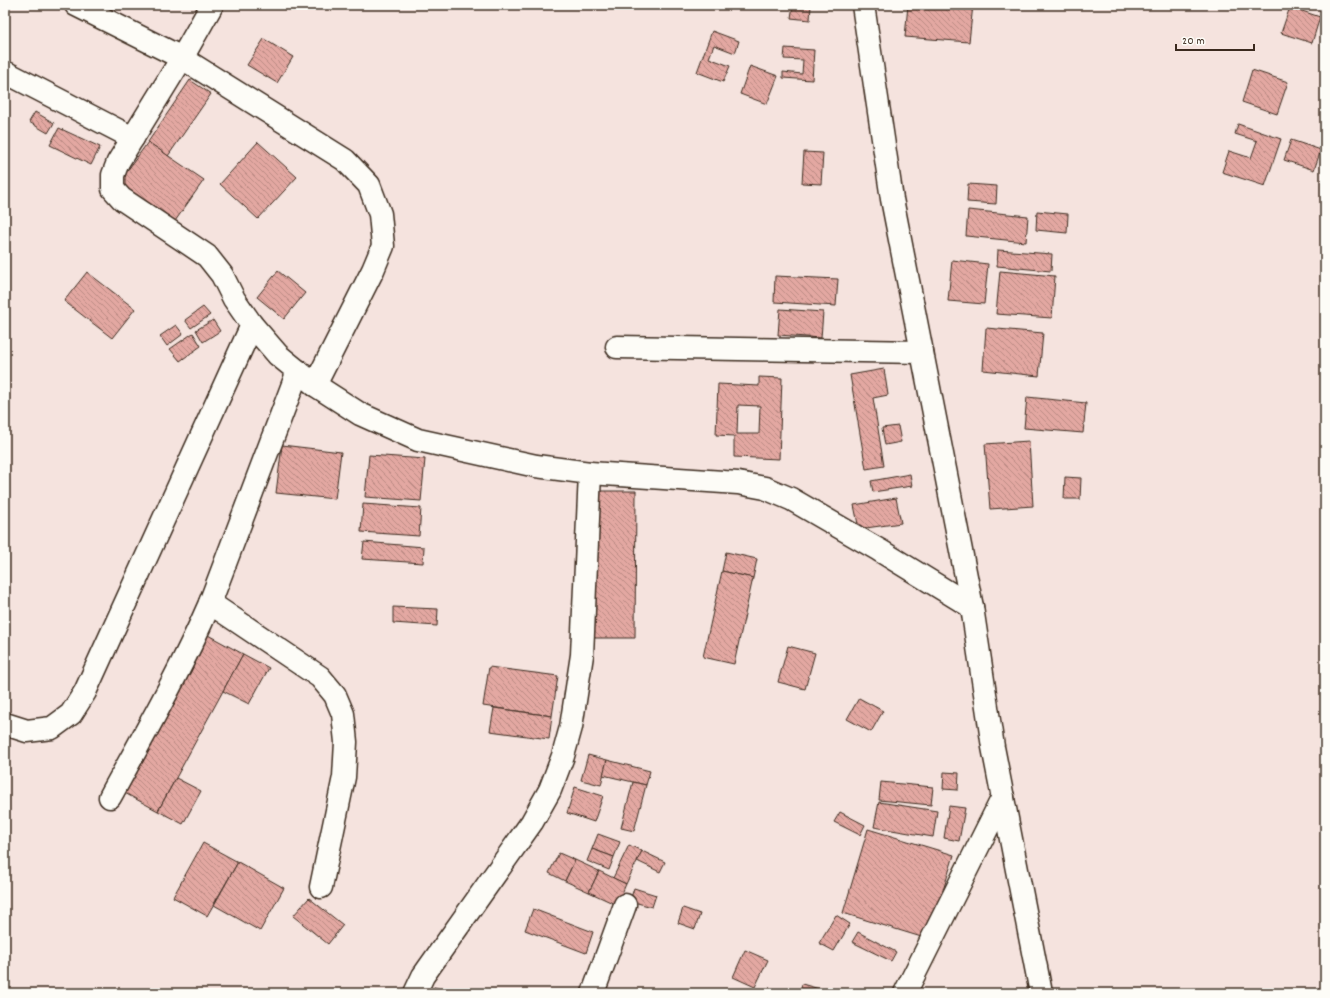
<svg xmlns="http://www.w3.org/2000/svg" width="1330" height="998" font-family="Dekko,sans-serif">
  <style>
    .building { fill: url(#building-back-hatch); stroke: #3b2a1e; fill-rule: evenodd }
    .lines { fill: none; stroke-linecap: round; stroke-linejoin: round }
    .minor-casing { stroke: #3b2a1e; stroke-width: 25 }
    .highway-casing { stroke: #3b2a1e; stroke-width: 25 }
    .minor { stroke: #fdfcf7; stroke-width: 22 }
    .highway { stroke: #fdfcf7; stroke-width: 22 }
  </style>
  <defs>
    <pattern id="building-back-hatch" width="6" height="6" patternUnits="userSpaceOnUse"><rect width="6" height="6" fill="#e3a8a2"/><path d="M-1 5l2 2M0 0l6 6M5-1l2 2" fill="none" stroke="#b98983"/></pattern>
  </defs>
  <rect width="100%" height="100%" fill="#f5e3de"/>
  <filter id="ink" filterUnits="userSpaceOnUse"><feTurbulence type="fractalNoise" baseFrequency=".025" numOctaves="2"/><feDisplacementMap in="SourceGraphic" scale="8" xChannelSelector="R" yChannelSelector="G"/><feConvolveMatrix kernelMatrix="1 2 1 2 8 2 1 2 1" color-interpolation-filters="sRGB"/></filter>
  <g filter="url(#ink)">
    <g class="building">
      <path d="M793,5H811L810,20L791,18Z"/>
      <path d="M908,5H973L969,42L905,37Z"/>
      <path d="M1290,7L1320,17L1312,43L1281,33Z"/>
      <path d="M712,31L739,41L735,53L714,45L709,58L730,66L723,82L697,72Z"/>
      <path d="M264,39L293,57L277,83L247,65Z"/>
      <path d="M785,48L814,50L812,80L783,78V72L802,74L803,60L784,59Z"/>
      <path d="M750,66L778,76L767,104L740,94Z"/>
      <path d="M1252,70L1288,82L1277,114L1242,102Z"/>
      <path d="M190,80L211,94L168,156L148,142Z"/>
      <path d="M35,112L54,123L48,133L29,122Z"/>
      <path d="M1238,124L1281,139L1265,186L1222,172L1229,151L1251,158L1257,141L1235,134Z"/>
      <path d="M59,128L100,147L91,165L50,145Z"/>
      <path d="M1291,140L1321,150L1314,170L1284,160Z"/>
      <path d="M148,142L204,180L173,224L117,185Z"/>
      <path d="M258,142L297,177L258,219L220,184Z"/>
      <path d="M804,152L823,153L821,184L802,183Z"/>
      <path d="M968,184L997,186L996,204L967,202Z"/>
      <path d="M968,210L1028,216L1026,242L966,236Z"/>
      <path d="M1037,211L1068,214L1067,233L1036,230Z"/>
      <path d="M998,250L1052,254L1051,271L997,266Z"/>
      <path d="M952,260L988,264L984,304L948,301Z"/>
      <path d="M278,271L305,293L284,319L257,297Z"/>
      <path d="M1000,271L1055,276L1052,318L996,314Z"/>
      <path d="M87,272L135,309L112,338L64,301Z"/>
      <path d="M775,276L838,279L836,306L774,302Z"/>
      <path d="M203,307L210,315L191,328L185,320Z"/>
      <path d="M780,309L823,312L821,338L778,335Z"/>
      <path d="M213,320L220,331L203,342L196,330Z"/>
      <path d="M176,325L183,334L167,346L160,336Z"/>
      <path d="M986,328L1043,333L1039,376L983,370Z"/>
      <path d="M193,333L201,346L180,361L170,349Z"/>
      <path d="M884,369L888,395L873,398L884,466L866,469L850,375Z"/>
      <path d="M759,377L782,378L779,459L734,457V436L716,435L718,384L759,386ZM738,405L760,406L759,434H737Z"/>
      <path d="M1027,397L1086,403L1083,433L1024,428Z"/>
      <path d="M898,426L901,442L885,445L882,428Z"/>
      <path d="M1029,441L1033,506L990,509L985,444Z"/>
      <path d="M282,445L341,452L335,499L276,493Z"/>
      <path d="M369,455L425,459L421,501L365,497Z"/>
      <path d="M910,474L912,486L873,492L871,481Z"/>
      <path d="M1065,477L1081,478L1080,499H1064Z"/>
      <path d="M596,491H636L635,638H594Z"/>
      <path d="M896,498L901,523L859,529L854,505Z"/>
      <path d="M363,504L421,508L419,536L361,532Z"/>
      <path d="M364,542L424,547L423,563L362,559Z"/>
      <path d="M726,552L757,559L753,578L722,571Z"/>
      <path d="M722,571L753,578L734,664L703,657Z"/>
      <path d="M393,607L438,609L437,626L393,623Z"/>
      <path d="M206,634L243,654L158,811L121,791Z"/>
      <path d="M788,646L815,653L805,689L778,682Z"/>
      <path d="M243,654L269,668L249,704L223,691Z"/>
      <path d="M489,667L558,676L552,716L483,706Z"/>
      <path d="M859,698L883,711L871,732L847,719Z"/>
      <path d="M494,708L552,716L549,739L490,731Z"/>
      <path d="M588,755L607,760L601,785L581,780Z"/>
      <path d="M607,760L650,771L646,785L603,775Z"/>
      <path d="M944,772L959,773L958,790L943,789Z"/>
      <path d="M176,778L201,791L183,824L158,811Z"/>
      <path d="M633,782L646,785L634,831L621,828Z"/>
      <path d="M881,782L933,787L931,805L879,800Z"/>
      <path d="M575,787L603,796L594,822L567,813Z"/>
      <path d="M879,802L937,811L933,837L874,827Z"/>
      <path d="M949,806L965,808L959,841L944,838Z"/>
      <path d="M840,812L865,825L860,835L834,822Z"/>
      <path d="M868,829L954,855L928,939L843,913Z"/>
      <path d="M598,834L620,842L614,857L592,849Z"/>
      <path d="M203,843L238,862L207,916L173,897Z"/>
      <path d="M629,845L642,851L626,884L613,878Z"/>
      <path d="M592,849L614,857L609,870L587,861Z"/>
      <path d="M642,851L665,862L660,872L637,861Z"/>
      <path d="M559,853L575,860L565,881L549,873Z"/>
      <path d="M575,860L599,871L589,892L565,881Z"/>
      <path d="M238,862L284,888L260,931L214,905Z"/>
      <path d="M599,871L626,884L617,905L589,892Z"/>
      <path d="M634,888L656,895L652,907L630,901Z"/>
      <path d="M309,898L343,925L328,944L293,916Z"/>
      <path d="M683,908L700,914L695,929L678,923Z"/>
      <path d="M533,909L593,932L586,953L525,930Z"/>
      <path d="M836,915L850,924L834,951L819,943Z"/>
      <path d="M858,932L896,952L891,961L852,942Z"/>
      <path d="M745,950L768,960L755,987L733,977Z"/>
      <path d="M802,984L823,990V993H799Z"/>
      <path d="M434,987L454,993H432Z"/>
    </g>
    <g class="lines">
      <g class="minor-casing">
        <g id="minor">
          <path d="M76,5L182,58L345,160L369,185L380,214L383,246L373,270L315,385"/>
          <path d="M212,5L182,58L118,162L113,175V189L122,199L207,256L222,275L234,299L252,325L278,355L315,385L360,414L418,440L536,466L590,473L738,483L765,488L791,499L879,550L972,607"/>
          <path d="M5,72L133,138"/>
          <path d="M617,347L922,352"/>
          <path d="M210,603L320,677L335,695L343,714L346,742L344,777L321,887"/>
          <path d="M5,724L27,731L52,728L71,714L85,692L252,325"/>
          <path d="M110,797C145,733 181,670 210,603L298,371"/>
          <path d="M415,993L423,976L532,822L550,790L563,756L571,727L582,655L590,473"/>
          <path d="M593,993L625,905"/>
          <path d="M905,993L1003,797"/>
        </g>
      </g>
      <g class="highway-casing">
        <path id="highway" d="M863,5L892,199L972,607L993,747L1041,993"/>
      </g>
      <use href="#minor" class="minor"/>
      <use href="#highway" class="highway"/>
    </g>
  </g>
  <rect width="1330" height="998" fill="none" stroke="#fdfcf7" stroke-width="20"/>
  <rect x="10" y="10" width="1310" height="978" fill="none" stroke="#3b2a1e" stroke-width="1.5" filter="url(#ink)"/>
  <path d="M1176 44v6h78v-6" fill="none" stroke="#3b2a1e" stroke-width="2"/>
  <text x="1182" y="44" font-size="12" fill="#3b2a1e" stroke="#fdfcf7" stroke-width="3" paint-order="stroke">20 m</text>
</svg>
